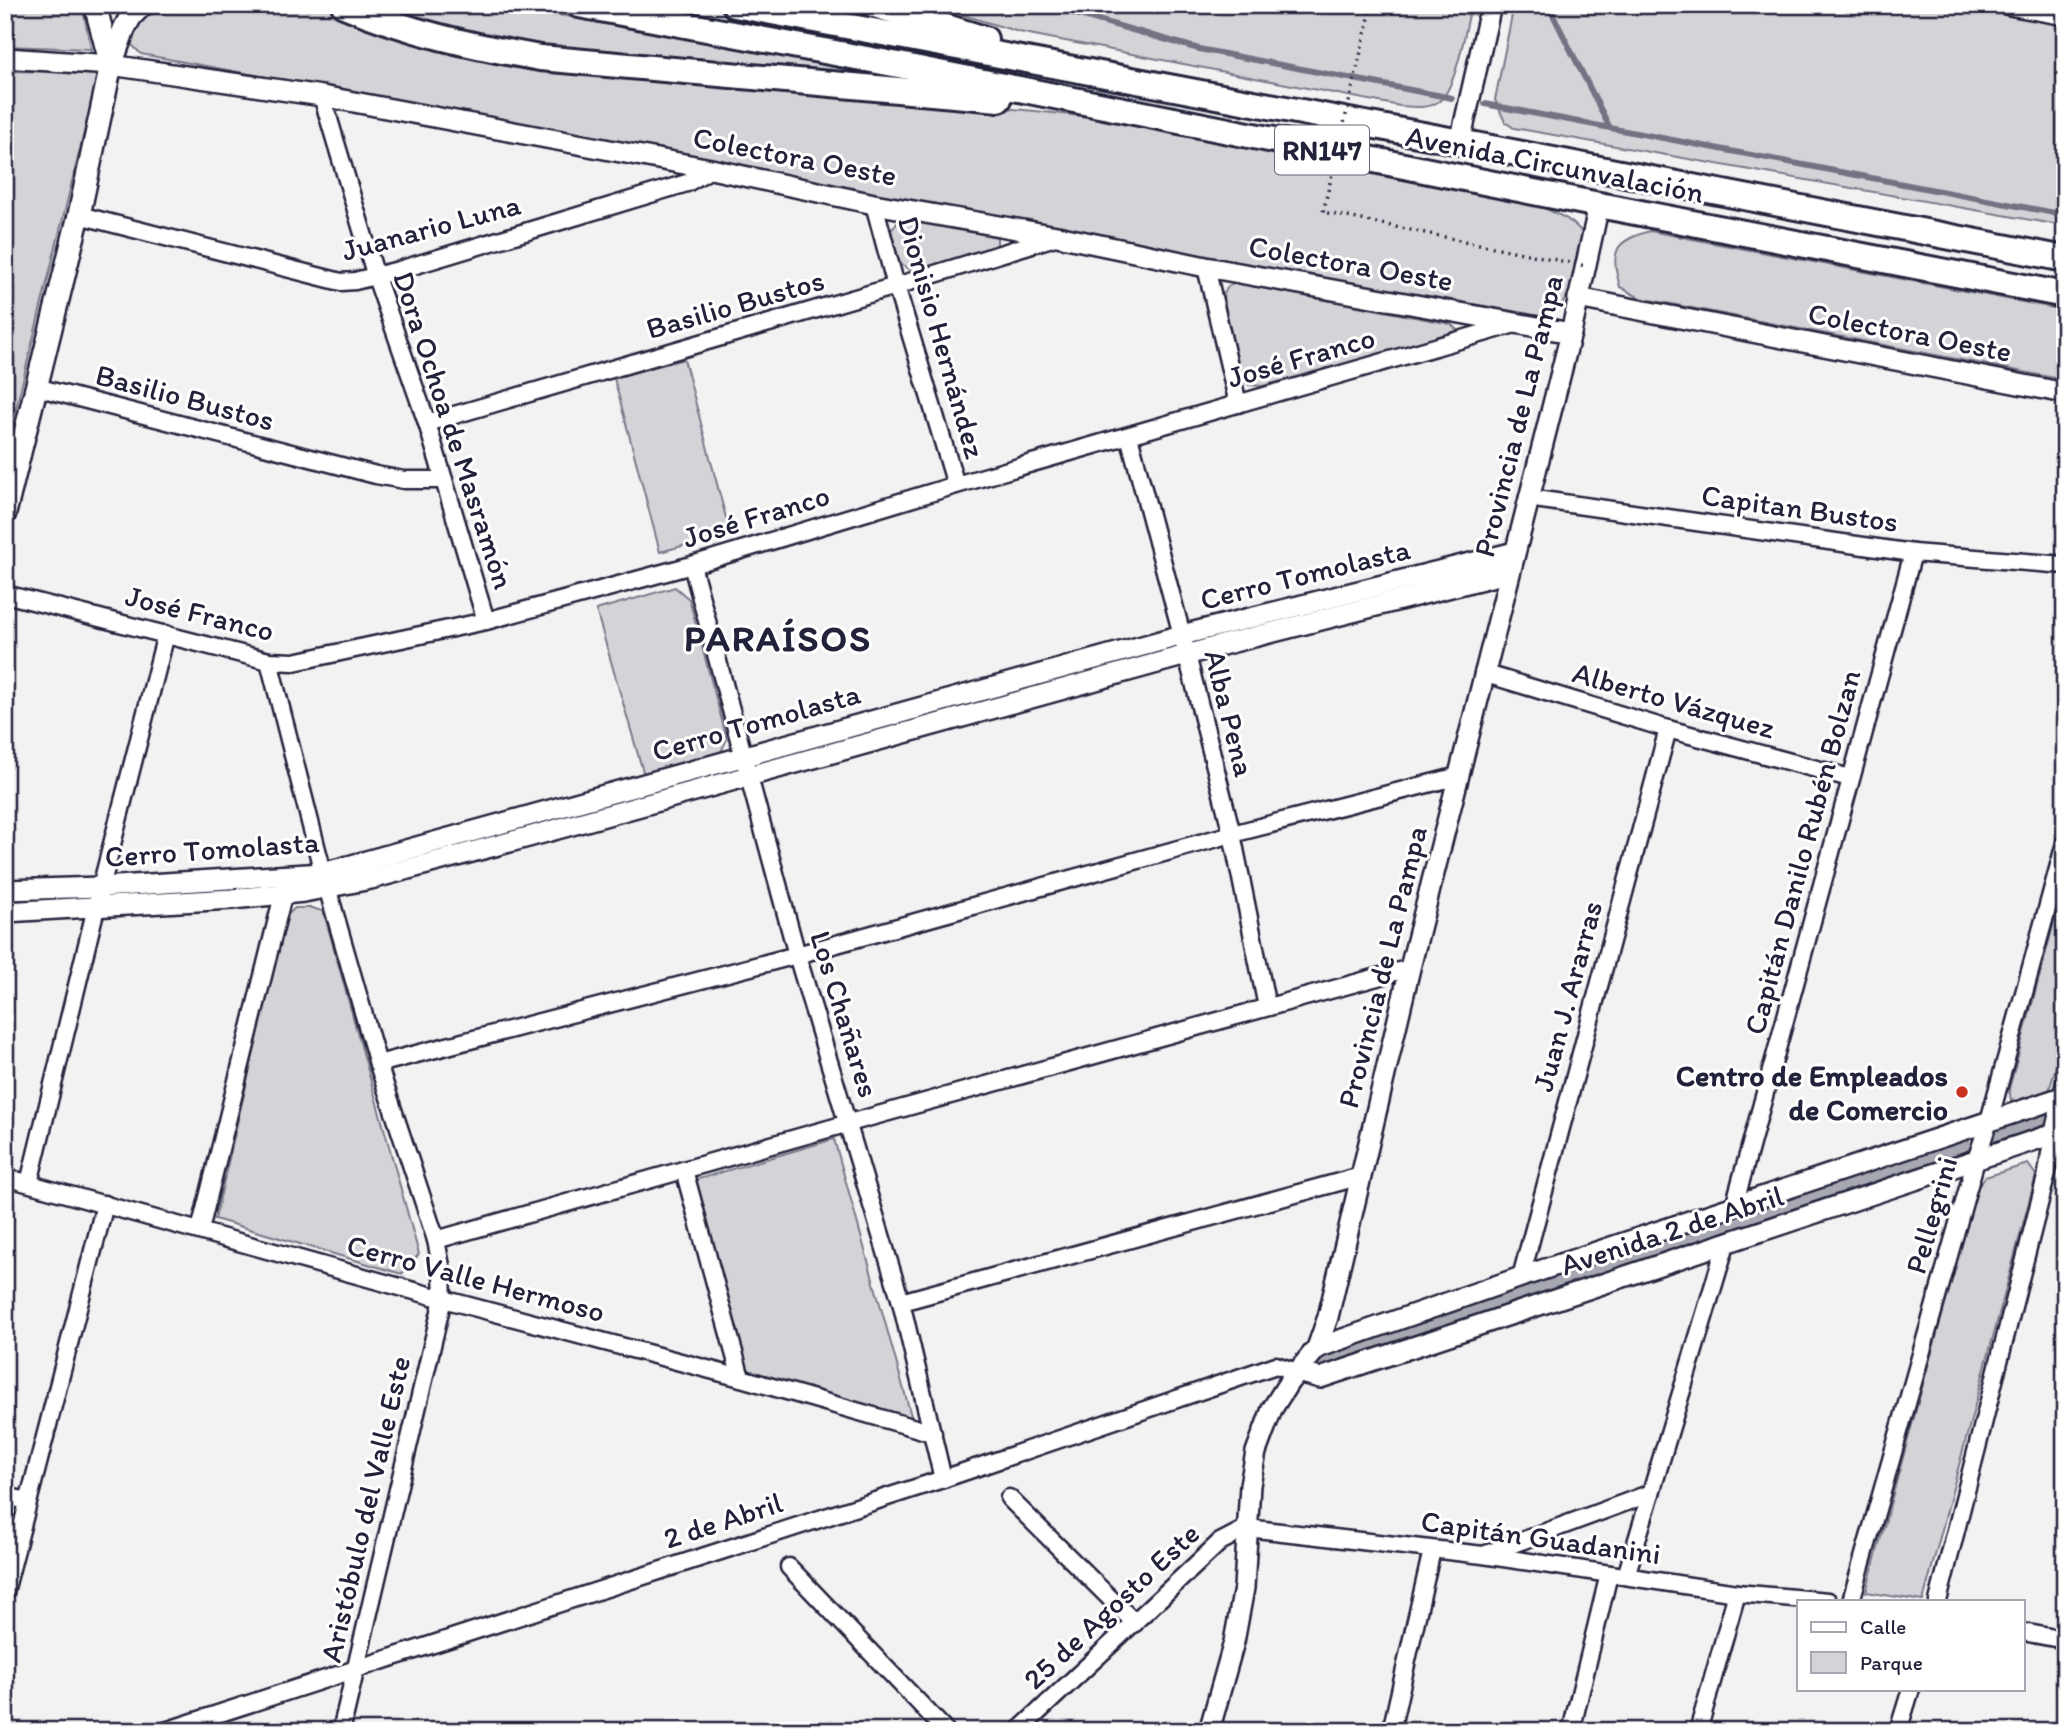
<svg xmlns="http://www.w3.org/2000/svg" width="2070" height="1736" font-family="Itim,sans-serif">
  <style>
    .green { fill: #d3d3d8; stroke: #7a7a8a; stroke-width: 2 }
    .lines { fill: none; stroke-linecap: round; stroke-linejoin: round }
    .stream { stroke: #727282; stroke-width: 6 }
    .canal { stroke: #a8a8b2; stroke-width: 19 }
    .minor-casing { stroke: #22223b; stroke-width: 21 }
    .tertiary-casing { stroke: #22223b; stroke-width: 24 }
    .secondary-casing { stroke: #22223b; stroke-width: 26 }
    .trunk-casing { stroke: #22223b; stroke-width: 30 }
    .path { stroke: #22223b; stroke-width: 3.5; stroke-dasharray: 2 5; stroke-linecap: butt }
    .minor { stroke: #fff; stroke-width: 16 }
    .tertiary { stroke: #fff; stroke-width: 19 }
    .secondary { stroke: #fff; stroke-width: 21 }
    .trunk { stroke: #fff; stroke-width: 24 }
    .path-bridge { stroke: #22223b; stroke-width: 3.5; stroke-dasharray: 2 5; stroke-linecap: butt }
    .poi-dot { fill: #c8321e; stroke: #fff; stroke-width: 2.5 }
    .labels { text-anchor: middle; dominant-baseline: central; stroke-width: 6; stroke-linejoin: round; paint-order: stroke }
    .shield { fill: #fff; stroke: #646476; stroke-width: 2 }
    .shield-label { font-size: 28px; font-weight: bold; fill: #22223b }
    .street-label { font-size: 30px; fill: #22223b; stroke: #fff }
    .poi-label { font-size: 30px; font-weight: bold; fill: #22223b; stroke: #fff; text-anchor: end }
    .district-label { font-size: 37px; font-weight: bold; letter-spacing: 2px; fill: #22223b; stroke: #fff }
  </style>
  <rect width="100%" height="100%" fill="#f2f2f3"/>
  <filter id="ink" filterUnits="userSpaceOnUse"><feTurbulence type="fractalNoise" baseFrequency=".0143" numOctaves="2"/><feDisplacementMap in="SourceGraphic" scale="14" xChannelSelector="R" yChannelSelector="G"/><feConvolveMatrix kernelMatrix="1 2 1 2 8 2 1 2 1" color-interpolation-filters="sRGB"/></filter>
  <g filter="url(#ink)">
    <g class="green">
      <path d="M5,5H82L91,49L5,46Z"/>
      <path d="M198,5H330L417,37L699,80L1035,111L1098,118L1296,156L1536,205C1556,213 1574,219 1586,238L1574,285L1562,304L1544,317L1515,316L874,195L586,136L141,54L131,44L141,16L184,10Z"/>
      <path d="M370,5H504L879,72L868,81L480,40Z"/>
      <path d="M930,5H1471C1466,27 1456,91 1438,102C1426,109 1413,107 1400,106L1019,32Z"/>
      <path d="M1514,5H1946L2065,25V226L1514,128L1505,122L1495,100Z"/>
      <path d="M5,71L99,72L5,453Z"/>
      <path d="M908,218L997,237V247L918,270L909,269L899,262L891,230L900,220Z"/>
      <path d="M1650,231L2065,310V380L1640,298L1620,287C1610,251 1614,241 1650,231Z"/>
      <path d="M1237,283L1451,324L1457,330L1454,338L1262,386L1249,385L1240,376L1223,296L1228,286Z"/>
      <path d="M684,359L730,533L660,552L614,378Z"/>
      <path d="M675,587L689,599L727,739L721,752L644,775L596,610Z"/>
      <path d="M2065,882V1035L2049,1091L2018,1101L2011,1100L2009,1089Z"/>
      <path d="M295,908H312L322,911L326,920L419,1254L402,1274L215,1219L285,917Z"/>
      <path d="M2047,1112L2043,1130L1993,1145L1998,1128Z"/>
      <path d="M1970,1136L1964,1156L1322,1372L1318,1358Z"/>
      <path d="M834,1139L912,1419L748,1375L695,1180Z"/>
      <path d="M2028,1164L2036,1175L1923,1601L1866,1592L1977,1188L1985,1177Z"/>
    </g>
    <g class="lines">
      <g class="stream">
        <path d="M1045,5L1199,49L1452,98"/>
        <path d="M1548,5L1610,128"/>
        <path d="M1485,104L2065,215"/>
      </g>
      <g class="canal">
        <path d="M1996,1136L2046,1121"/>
        <path d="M1317,1363L1961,1149"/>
      </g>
      <g class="minor-casing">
        <g id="minor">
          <path d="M322,96L376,277L427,423L486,621"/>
          <path d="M874,204L896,286L956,485"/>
          <path d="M79,215L341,282L355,281L399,270L687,183L711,169"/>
          <path d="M1206,267L1238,404"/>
          <path d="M36,387L376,475L404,480H444"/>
          <path d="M427,423L896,286L1055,237"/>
          <path d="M1129,436L1182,635L1232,834L1267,1007"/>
          <path d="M1528,498L1913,553L2065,565"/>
          <path d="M692,565L797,955L901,1302L943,1479"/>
          <path d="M5,594L269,661L294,662L486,621L692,565L956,485L1515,324"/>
          <path d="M269,661L323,873L378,1064L436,1240L442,1271L443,1299L341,1731"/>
          <path d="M1483,673L1668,729L1850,778"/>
          <path d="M378,1064L797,955L1232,834L1459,776"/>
          <path d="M684,1170L741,1378"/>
          <path d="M5,1177L443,1299L741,1378L933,1433"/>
          <path d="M29,1183L101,887L166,634"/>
          <path d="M1734,1206L1913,553"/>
          <path d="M200,1230L286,883"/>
          <path d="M436,1240L849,1123L1410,968"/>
          <path d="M1521,1277L1668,729"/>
          <path d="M901,1302L1361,1176"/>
          <path d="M5,1496L28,1501"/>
          <path d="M1009,1498L1135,1623"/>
          <path d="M1486,1554L1651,1493"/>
          <path d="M789,1567L946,1731"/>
          <path d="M1626,1576L1726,1244"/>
          <path d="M5,1592L105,1204"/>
          <path d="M1851,1601L1976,1160L1989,1121L2065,843"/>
          <path d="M1938,1601L2047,1173L2053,1134L2065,1082"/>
          <path d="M2023,1632L2065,1640"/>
          <path d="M165,1731L943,1479L1276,1365L1297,1372"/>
          <path d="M1018,1731L1220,1542L1247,1528L1483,1555L1737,1593L1828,1601"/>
          <path d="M1391,1731L1432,1550"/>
          <path d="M1571,1731L1609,1574"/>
          <path d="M1698,1731L1737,1593"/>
          <path d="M1898,1731L1911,1689"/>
        </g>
      </g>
      <g class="tertiary-casing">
        <g id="tertiary">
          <path d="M2009,5L2065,15"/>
          <path d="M5,58L111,65L322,96L711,169L874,204L1057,236L1206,267L1571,333"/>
          <path d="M1460,142L1491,5"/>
          <path d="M1578,298L2065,393"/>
          <path d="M5,890L101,887L323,873L1182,635L1515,552"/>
          <path d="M5,912L232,899L304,892L371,879L532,836L1226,644L1510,572"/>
          <path d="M1317,1348L1521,1277L2065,1096"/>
          <path d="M1297,1372L1320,1378L2065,1130"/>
          <path d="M1209,1731L1234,1642L1244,1588L1250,1485L1256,1452L1272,1409L1289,1382L1317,1348L1328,1317L1410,968L1571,333L1599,205"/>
        </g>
      </g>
      <g class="secondary-casing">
        <g id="secondary">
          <path d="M95,5L111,65"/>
          <path d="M5,513L79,215L111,65L124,29L131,16L142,5"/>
        </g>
      </g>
      <g class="trunk-casing">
        <g id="trunk">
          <path d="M344,5C408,32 471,46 540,58L999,99"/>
          <path d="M579,5L904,66L1599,205L2065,295"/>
          <path d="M735,5L1460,142L2065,259"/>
          <path d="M875,5L985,39"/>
        </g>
      </g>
      <path class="path" d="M5,277L7,301L5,309"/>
      <use href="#minor" class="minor"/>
      <use href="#tertiary" class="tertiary"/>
      <use href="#secondary" class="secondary"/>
      <use href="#trunk" class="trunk"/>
      <path class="path-bridge" d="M1372,5L1323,212L1586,266"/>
    </g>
  </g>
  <circle class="poi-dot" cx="1962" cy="1092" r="7"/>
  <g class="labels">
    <rect class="shield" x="1275" y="125.5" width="94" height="49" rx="5"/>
    <g class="shield-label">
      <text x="1322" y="150">RN147</text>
    </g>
    <g class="street-label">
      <text transform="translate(795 156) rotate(11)">Colectora Oeste</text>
      <text transform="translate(1555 164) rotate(11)">Avenida Circunvalación</text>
      <text transform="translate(431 227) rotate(-15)">Juanario Luna</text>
      <text transform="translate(1351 263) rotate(10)">Colectora Oeste</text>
      <text transform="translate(735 304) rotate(-16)">Basilio Bustos</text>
      <text transform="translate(1910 332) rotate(11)">Colectora Oeste</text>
      <text transform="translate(942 337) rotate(74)">Dionisio Hernández</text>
      <text transform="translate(1301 357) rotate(-16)">José Franco</text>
      <text transform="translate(185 397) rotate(15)">Basilio Bustos</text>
      <text transform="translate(1518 416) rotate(-76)">Provincia de La Pampa</text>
      <text transform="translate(454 430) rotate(72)">Dora Ochoa de Masramón</text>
      <text transform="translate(1800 508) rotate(8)">Capitan Bustos</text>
      <text transform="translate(756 516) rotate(-17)">José Franco</text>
      <text transform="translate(1305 574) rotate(-14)">Cerro Tomolasta</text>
      <text transform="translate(200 613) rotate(14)">José Franco</text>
      <text transform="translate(1674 700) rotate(16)">Alberto Vázquez</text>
      <text transform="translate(1230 713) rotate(76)">Alba Pena</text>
      <text transform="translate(756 722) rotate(-16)">Cerro Tomolasta</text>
      <text transform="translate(212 849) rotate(-4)">Cerro Tomolasta</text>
      <text transform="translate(1802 852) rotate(-75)">Capitán Danilo Rubén Bolzan</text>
      <text transform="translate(1382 967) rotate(-76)">Provincia de La Pampa</text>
      <text transform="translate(1567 996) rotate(-75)">Juan J. Ararras</text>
      <text transform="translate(845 1014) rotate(73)">Los Chañares</text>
      <text transform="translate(1931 1215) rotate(-74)">Pellegrini</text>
      <text transform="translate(1672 1230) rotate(-18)">Avenida 2 de Abril</text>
      <text transform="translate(476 1278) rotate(15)">Cerro Valle Hermoso</text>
      <text transform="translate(365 1509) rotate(-77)">Aristóbulo del Valle Este</text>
      <text transform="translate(723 1520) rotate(-18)">2 de Abril</text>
      <text transform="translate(1541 1537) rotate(8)">Capitán Guadanini</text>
      <text transform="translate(1111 1606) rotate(-43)">25 de Agosto Este</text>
    </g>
    <g class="poi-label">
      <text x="1948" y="1075">Centro de Empleados<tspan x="1948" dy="34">de Comercio</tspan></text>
    </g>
    <g class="district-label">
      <text x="778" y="638">PARAÍSOS</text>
    </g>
  </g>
  <rect width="2070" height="1736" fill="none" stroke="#fff" stroke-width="28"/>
  <rect x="14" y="14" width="2042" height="1708" fill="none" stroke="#22223b" stroke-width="2.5" filter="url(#ink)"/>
  <rect x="1797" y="1600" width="228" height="91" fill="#ffffff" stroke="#a7a7b1" stroke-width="2"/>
  <rect x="1811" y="1622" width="35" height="10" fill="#ffffff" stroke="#a7a7b1" stroke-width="2"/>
  <text x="1860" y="1634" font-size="21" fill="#22223b">Calle</text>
  <rect x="1811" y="1652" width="35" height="21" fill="#d3d3d8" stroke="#a7a7b1" stroke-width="2"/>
  <text x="1860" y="1670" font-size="21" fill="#22223b">Parque</text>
</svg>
